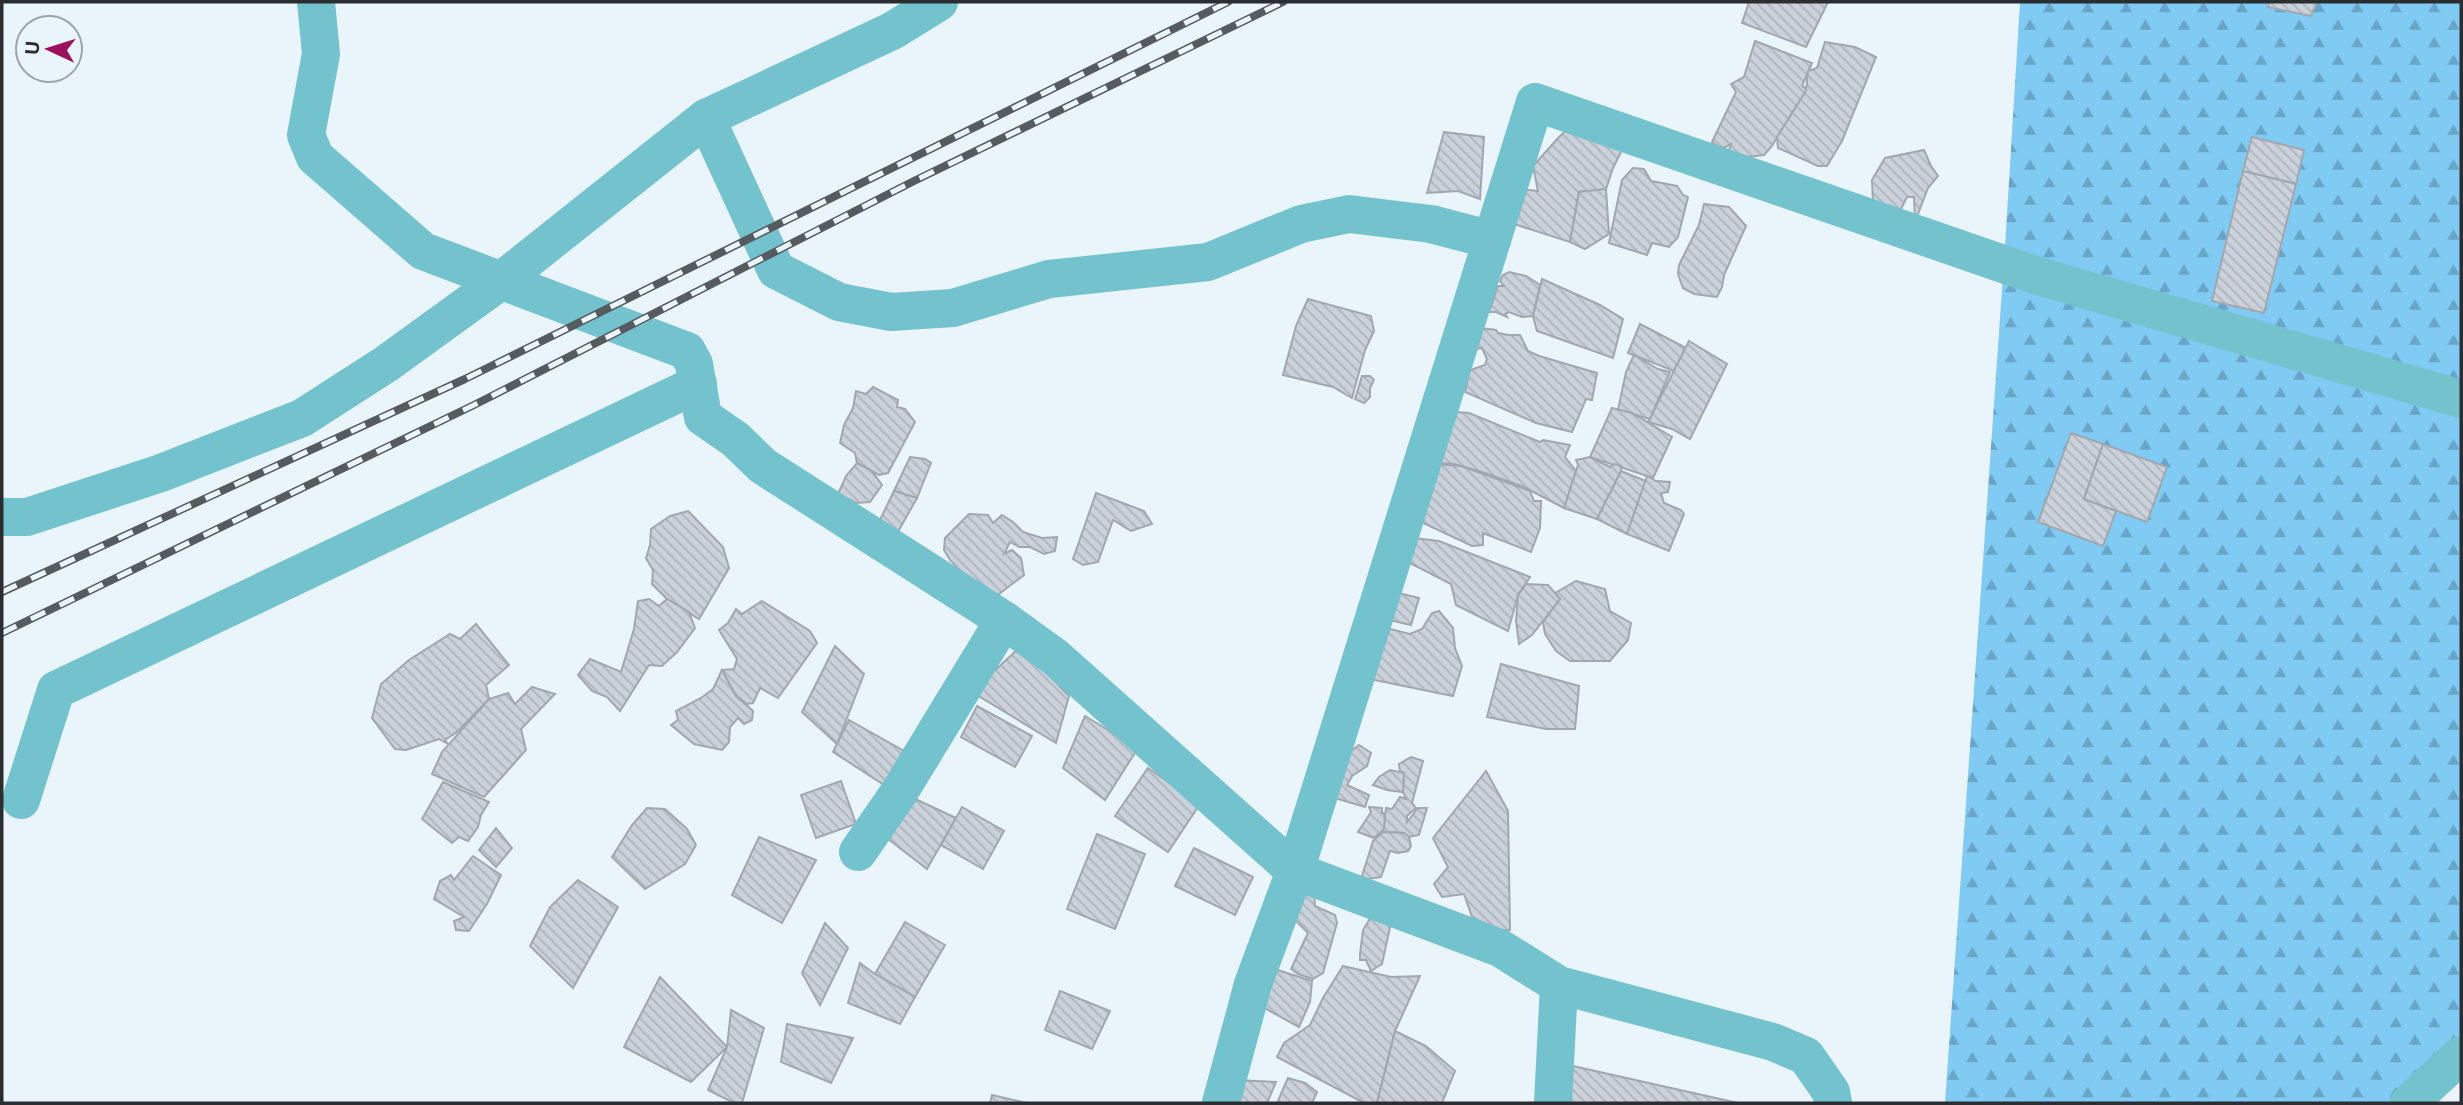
<svg xmlns="http://www.w3.org/2000/svg" width="2463" height="1105" font-family="'Open Sans',sans-serif">
  <style>
    .forest { fill: url(#forest-firs) }
    .building { fill: url(#building-back-hatch); stroke: #a1a7af; stroke-width: 2 }
    .lines { fill: none; stroke-linecap: round; stroke-linejoin: round }
    .street { stroke: #73c3cf; stroke-width: 38 }
    .rail-casing { stroke: #555b5e; stroke-width: 8 }
    .rail { stroke: #eaf4fb; stroke-width: 5; stroke-dasharray: 16; stroke-linecap: butt }
  </style>
  <defs>
    <pattern id="forest-firs" width="22" height="20" patternUnits="userSpaceOnUse" patternTransform="scale(1.75)"><rect width="22" height="20" fill="#7fcbf4"/><path d="M5 1l3.5 6h-7zM16 11l3.5 6h-7z" fill="#68a5c6"/></pattern>
    <pattern id="building-back-hatch" width="6" height="6" patternUnits="userSpaceOnUse" patternTransform="scale(1.75)"><rect width="6" height="6" fill="#cbd1da"/><path d="M-1 5l2 2M0 0l6 6M5-1l2 2" fill="none" stroke="#aeb4bb"/></pattern>
  </defs>
  <rect width="100%" height="100%" fill="#eaf4fb"/>
  <path class="forest" d="M2020,2H2461V1060L2423,1103H1945L2005,247Z"/>
  <g class="building">
    <path d="M1749,2H1828L1806,47L1742,23Z"/>
    <path d="M2269,2H2335H2317L2311,16L2268,7Z"/>
    <path d="M1755,41L1812,63L1802,86L1807,89L1772,146L1764,155L1741,158L1729,150L1731,144L1721,149L1712,142L1736,92L1731,84L1744,77Z"/>
    <path d="M1825,42L1855,47L1876,57L1842,141L1827,166H1818L1778,148L1777,137L1806,91L1808,71L1817,68Z"/>
    <path d="M1580,118L1625,144L1613,168L1606,189L1579,192L1570,242L1511,223L1512,188L1538,191L1533,166L1559,137Z"/>
    <path d="M1444,132L1484,137L1480,199L1458,191L1427,193Z"/>
    <path d="M2252,137L2304,150L2296,184L2243,171Z"/>
    <path d="M1924,150L1931,166L1938,176L1928,188L1915,222L1914,197H1907L1899,213L1873,201L1872,180L1885,158Z"/>
    <path d="M1633,168L1644,169L1651,181L1677,186L1683,195L1688,197L1678,237L1669,247L1652,243L1647,255L1609,243L1622,180Z"/>
    <path d="M2243,171L2296,184L2264,313L2212,301Z"/>
    <path d="M1606,189L1609,234L1585,249L1570,242L1579,192Z"/>
    <path d="M1704,204L1729,207L1746,226L1724,275L1722,287L1717,297L1694,294L1683,288L1678,274L1679,265L1699,225Z"/>
    <path d="M1509,272L1526,276L1540,285L1533,316L1522,317L1509,312L1505,314L1507,317L1496,312H1489L1498,286H1504L1500,281L1503,275Z"/>
    <path d="M1542,279L1600,305L1623,319L1613,358L1537,331L1533,316Z"/>
    <path d="M1308,299L1371,316L1374,331L1365,350L1352,398L1333,387L1283,375L1296,326Z"/>
    <path d="M1640,324L1686,348L1674,371L1628,353Z"/>
    <path d="M1481,328L1496,330L1498,333L1508,335H1520L1528,351L1539,356L1597,373L1592,400L1586,399L1572,432L1536,423L1465,392L1470,370L1485,365L1487,359L1482,348L1477,349Z"/>
    <path d="M1689,341L1727,364L1690,439L1672,429L1648,422Z"/>
    <path d="M1634,355L1658,369L1670,372L1650,419L1618,410L1626,372Z"/>
    <path d="M1362,376H1370L1374,380L1370,388V397L1364,403L1355,399Z"/>
    <path d="M873,387L898,400L897,407L905,409L915,422L888,473L879,475L857,463L855,453L840,443L844,425L853,408L856,391L866,394Z"/>
    <path d="M1612,408L1632,413L1672,437L1653,478L1590,457Z"/>
    <path d="M1456,412L1469,413L1540,442L1543,440L1570,445L1565,457L1576,471L1564,508L1524,487L1482,472L1454,464L1437,463Z"/>
    <path d="M2071,433L2103,444L2084,499L2116,511L2103,546L2038,522Z"/>
    <path d="M2103,444L2167,467L2147,522L2084,499Z"/>
    <path d="M910,457L925,459L931,463L917,498L894,491Z"/>
    <path d="M1590,457L1610,467L1615,464L1621,466V471L1597,519L1564,508L1578,465L1576,460Z"/>
    <path d="M857,463L872,471L882,485L870,502L856,503L838,494L846,476Z"/>
    <path d="M1432,464L1461,466L1530,491L1534,501H1541L1540,528L1531,552L1483,533V545L1472,546L1423,523Z"/>
    <path d="M1621,471L1646,481L1627,534L1597,519Z"/>
    <path d="M1647,476L1656,481L1670,482L1668,492L1661,493L1664,503L1681,510L1684,514L1669,551L1627,534Z"/>
    <path d="M894,491L917,498L895,537L877,526Z"/>
    <path d="M1096,493L1144,511L1152,524L1131,531L1113,520L1098,562L1083,565L1073,559Z"/>
    <path d="M688,511L723,547L729,568L699,619L667,599L652,584L653,570L646,558L650,545L651,529L670,516Z"/>
    <path d="M969,514L988,515L993,523L1002,515L1013,522L1023,532L1042,538L1057,537L1055,551L1044,554L1030,547H1019L1010,542L1004,554L1012,550L1021,558L1024,575L990,601L950,560L944,550L945,538Z"/>
    <path d="M1414,538L1439,541L1530,577L1518,595L1508,631L1456,605L1451,584L1404,560Z"/>
    <path d="M1576,581L1605,589L1610,611L1631,623L1628,640L1610,661H1570L1556,651L1545,634L1543,622L1560,599L1555,593Z"/>
    <path d="M1526,584L1548,585L1560,599L1532,635L1519,644L1516,621L1518,595Z"/>
    <path d="M1394,592L1419,598L1411,625L1385,619Z"/>
    <path d="M649,599L659,606L667,599L689,612L695,628L677,652L662,666L649,665L620,711L607,697L592,691L578,675L590,659L621,672L634,629L638,601Z"/>
    <path d="M762,601L810,631L817,643L778,698L760,688L753,703L747,704L736,696L722,670L734,669L737,659L719,630L728,623L736,609L742,614Z"/>
    <path d="M1439,611L1453,628L1455,648L1462,666L1453,696L1360,677L1374,625L1410,634L1422,629L1432,613Z"/>
    <path d="M476,624L509,665L486,685L489,699L457,732L445,740L448,744L439,739L406,750L395,749L372,718L381,684L409,660L450,634L460,639Z"/>
    <path d="M835,646L864,674L837,744L802,712Z"/>
    <path d="M1021,646L1069,696L1056,743L972,692Z"/>
    <path d="M1501,664L1579,686L1575,729H1546L1487,717Z"/>
    <path d="M722,670L736,696L753,711L752,720L744,724L738,718L730,727L729,742L722,750L694,744L671,725L678,720L676,711L701,698L713,689Z"/>
    <path d="M532,687L555,694L521,729L526,750L484,797L432,774L442,752L489,699L508,693L515,704Z"/>
    <path d="M977,706L1032,736L1015,767L961,737Z"/>
    <path d="M1085,716L1138,748L1105,800L1063,768Z"/>
    <path d="M849,720L911,755L892,790L833,752Z"/>
    <path d="M1359,745L1371,753L1367,766L1352,776L1347,785L1369,795L1365,807L1335,798L1342,758Z"/>
    <path d="M1411,757L1423,761L1412,803L1416,808L1407,816V822L1418,808H1427L1419,835L1409,837L1404,833L1383,832L1386,808L1392,809L1400,797L1406,799L1403,792L1404,773L1400,772L1399,764Z"/>
    <path d="M1148,768L1200,804L1168,852L1115,816Z"/>
    <path d="M1390,770L1404,773L1403,792L1387,790L1373,785L1379,777Z"/>
    <path d="M1486,771L1508,811L1510,930L1498,931L1472,917L1464,894L1442,897L1434,884L1448,867L1433,838Z"/>
    <path d="M841,781L856,824L816,838L801,795Z"/>
    <path d="M443,782L489,802L481,815L478,827L468,841L459,837L452,843L422,819Z"/>
    <path d="M911,797L956,818L927,869L888,839Z"/>
    <path d="M962,807L1004,831L983,869L941,845Z"/>
    <path d="M1369,807L1382,808V812L1385,815L1384,829L1374,838L1358,832L1371,812Z"/>
    <path d="M647,808L665,809L687,829L696,845L685,864L645,889L612,857L632,825Z"/>
    <path d="M496,828L512,848L496,867L479,850Z"/>
    <path d="M1383,832L1404,833L1409,837L1411,846L1408,851L1398,853L1390,851L1381,877L1367,879L1362,876L1373,841Z"/>
    <path d="M1097,834L1145,854L1115,929L1067,909Z"/>
    <path d="M759,837L816,860L782,923L732,895Z"/>
    <path d="M1194,848L1253,877L1235,915L1175,886Z"/>
    <path d="M473,856L501,875L487,904L469,931L456,930L454,921L464,917L434,899L440,881L451,875L454,880Z"/>
    <path d="M578,880L618,907L573,988L530,946L550,907Z"/>
    <path d="M1313,883L1315,906L1335,915L1337,923L1323,973L1313,979L1298,974L1291,969L1308,933L1295,920L1304,888Z"/>
    <path d="M1371,917L1391,923L1382,964L1371,971L1366,960H1360V954L1363,930Z"/>
    <path d="M905,922L945,945L915,997L875,974Z"/>
    <path d="M825,923L848,948L820,1005L802,973Z"/>
    <path d="M860,963L875,974L915,997L900,1024L848,1003Z"/>
    <path d="M1265,966L1312,981L1310,1002L1299,1027L1259,1005Z"/>
    <path d="M1343,966L1391,977L1420,976L1395,1031L1377,1103H1364L1277,1057L1284,1043L1310,1025L1323,998Z"/>
    <path d="M660,977L727,1047L691,1082L624,1047Z"/>
    <path d="M1060,991L1110,1011L1092,1049L1045,1030Z"/>
    <path d="M731,1010L764,1028L742,1103H734L708,1090L727,1047Z"/>
    <path d="M787,1024L853,1038L831,1083L781,1062Z"/>
    <path d="M1395,1031L1426,1046L1455,1071L1442,1103H1377Z"/>
    <path d="M1573,1066L1738,1103H1569Z"/>
    <path d="M1288,1078L1305,1083L1317,1092L1312,1103H1277Z"/>
    <path d="M1235,1080L1276,1082L1267,1103H1228Z"/>
    <path d="M992,1095L1027,1103H990Z"/>
  </g>
  <g class="lines">
    <g class="street">
      <path d="M316,2L321,54L306,135L315,157L423,251L687,351L694,364L703,417L735,439L763,466L1004,620L1055,657L1295,871L1500,948L1559,985L1773,1042L1806,1056L1831,1092L1833,1103"/>
      <path d="M939,2L892,31L706,118L776,270L839,302L891,312L953,308L1049,279L1208,262L1301,224L1349,214L1431,224L1492,240"/>
      <path d="M2,517H27L161,473L302,418L386,364L502,280L706,118"/>
      <path d="M21,800L56,690L698,384"/>
      <path d="M858,852L900,791L1004,620"/>
      <path d="M1221,1103L1253,984L1295,871L1535,102L2035,275L2461,399"/>
      <path d="M1553,1103L1559,985"/>
      <path d="M2409,1103L2461,1055"/>
    </g>
    <g class="rail-casing">
      <g id="rail">
        <path d="M2,592L465,379L1228,2"/>
        <path d="M2,633L474,405L914,181L1283,2"/>
      </g>
    </g>
    <use href="#rail" class="rail"/>
  </g>
  <rect width="2463" height="1105" fill="none" stroke="#2a2e30" stroke-width="7"/>
  <g transform="translate(49 49) rotate(274)"><circle r="33" fill="#eaf4fb" stroke="#9da5aa" stroke-width="2"/>
  <path d="M0-5L12 26L0 18L-12 26Z" fill="#9d105e"/>
  <text y="-10" font-size="19" font-weight="bold" text-anchor="middle" fill="#2a2e30">U</text>
  </g>
</svg>
